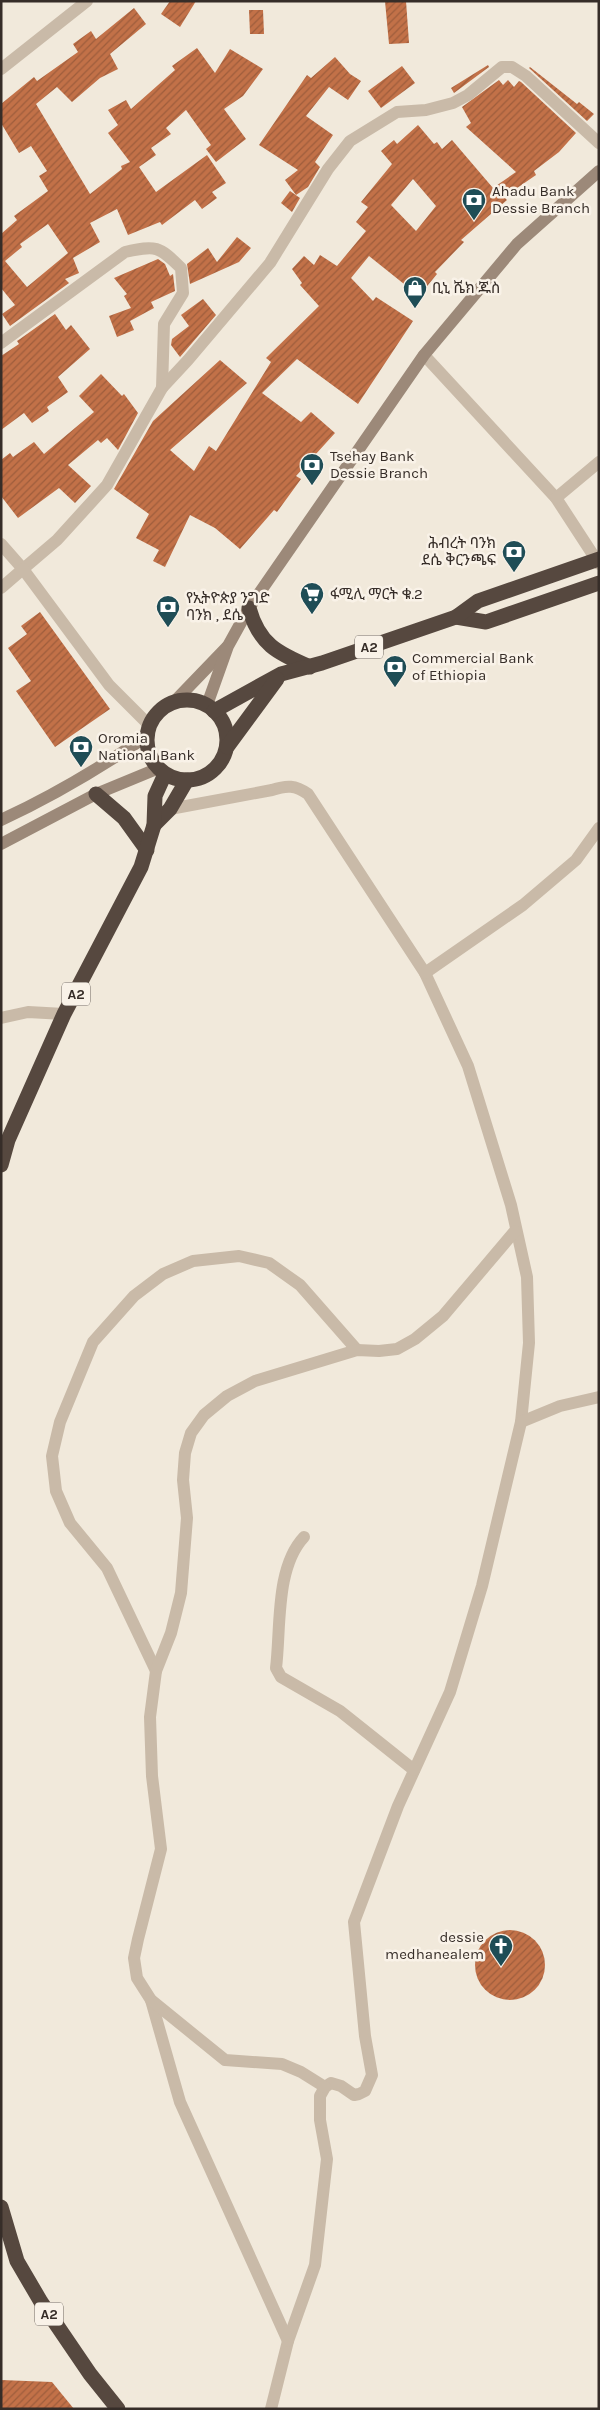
<svg xmlns="http://www.w3.org/2000/svg" width="600" height="2410" font-family="Karla,'Noto Sans Ethiopic',sans-serif">
  <style>
    .building { fill: url(#building-hatch); fill-rule: evenodd }
    .lines { fill: none; stroke-linecap: round; stroke-linejoin: round }
    .street { stroke: #c9baa8; stroke-width: 12 }
    .secondary { stroke: #9c8979; stroke-width: 12 }
    .highway { stroke: #56483f; stroke-width: 15 }
    .labels { text-anchor: middle; dominant-baseline: central; stroke-width: 5; stroke-linejoin: round; paint-order: stroke }
    .shield { fill: #f9f2e8; stroke: #706862; stroke-width: 1 }
    .shield-label { font-size: 14px; font-weight: bold; fill: #362d28 }
    .poi-label { font-size: 15px; fill: #362d28; stroke: #f9f2e8; text-anchor: start }
  </style>
  <defs>
    <pattern id="building-hatch" width="6" height="6" patternUnits="userSpaceOnUse" patternTransform="scale(1.25)"><rect width="6" height="6" fill="#c27148"/><path d="M-1 1l2-2M0 6l6-6M5 7l2-2" fill="none" stroke="#9e5d3c"/></pattern>
  </defs>
  <rect width="100%" height="100%" fill="#f1e9db"/>
  <g class="building">
    <path d="M170,1H196L180,27L161,14Z"/>
    <path d="M385,1H406L409,43L389,44Z"/>
    <path d="M134,8L146,24L110,54L118,69L100,78L72,102L57,87L36,104L90,194L122,169L121,166L130,162L108,133L118,125L108,110L126,100L131,109L175,70L172,66L197,48L215,73L230,49L263,69L243,96L224,109L246,139L216,162L206,149L211,145L186,110L166,128L171,134L151,148L156,155L139,167L156,192L207,155L226,183L212,192L217,198L202,209L195,200L162,225L160,222L128,235L117,209L90,223L100,242L73,258L79,273L65,279L69,283L10,326L2,314L15,305L1,288V234L17,220L14,216L48,191L39,176L47,171L31,146L19,153L1,123V104L34,77L37,81L78,52L73,44L91,31L96,39ZM48,224L68,253L27,287L5,261L22,247L20,244Z"/>
    <path d="M249,10H263L264,34H250Z"/>
    <path d="M335,57L350,74L361,81L348,100L329,87L306,116L333,135L315,162L320,167L308,187L296,195L285,180L298,170L259,145L307,75L311,78Z"/>
    <path d="M488,65L489,67L454,93L451,88Z"/>
    <path d="M402,66L415,83L381,108L368,91Z"/>
    <path d="M530,67L577,104L579,102L594,114L587,121L529,68Z"/>
    <path d="M499,80L503,85L508,80L514,87L519,81L521,82L576,133L559,152L534,171L536,175L504,197L507,200L461,240L464,242L435,272L437,274L419,296L369,256L351,278L373,301L376,297L413,321L358,404L297,359L262,393L301,422L311,412L335,433L296,476L301,479L277,512L274,510L240,549L215,528L190,515L165,567L153,561L159,550L136,538L149,514L114,489L153,421L220,360L247,383L170,450L194,471L209,446L216,451L271,362L266,358L319,306L300,285L302,283L292,269L304,256L314,265L320,255L337,266L366,231L356,222L368,207L361,202L392,164L381,151L394,140L397,144L418,125L434,144L437,142L442,149L452,140L493,188L516,172L466,127L471,123L462,107ZM413,179L436,206L416,231L391,205Z"/>
    <path d="M290,191L300,198L292,212L281,203Z"/>
    <path d="M237,237L251,248L239,262L190,284L187,264L208,248L217,262Z"/>
    <path d="M158,259L165,264L170,276L173,274L175,291L151,302L154,308L130,321L134,330L117,337L109,316L131,308L124,296L127,294L114,278Z"/>
    <path d="M203,299L216,315L180,357L171,345L172,339L189,326L181,315Z"/>
    <path d="M55,314L66,330L71,325L90,349L58,377L68,392L47,407L49,411L32,423L24,413L1,430V356L19,344L17,341L20,339Z"/>
    <path d="M101,374L122,396L124,394L138,413L118,450L107,438L101,443L98,440L68,465L91,486L75,503L59,488L18,518L1,496V460L10,453L13,457L34,442L44,454L94,412L79,396Z"/>
    <path d="M40,612L110,709L55,747L16,691L31,681L8,648L27,634L21,626Z"/>
    <circle cx="510" cy="1965" r="35"/>
    <path d="M1,2380L52,2382L74,2409H1Z"/>
  </g>
  <g class="lines">
    <g class="street">
      <path d="M1,69L87,1"/>
      <path d="M1,343L125,252C156,245 159,246 181,268L183,293L164,324L162,388"/>
      <path d="M424,355L556,498L599,564"/>
      <path d="M556,498L599,462"/>
      <path d="M1,544L23,569L57,540L107,485L162,388L188,360L270,263L328,169L350,141L397,112L426,110L453,103L468,95L502,67H512L526,76L599,143"/>
      <path d="M1,588L23,569L109,685L149,725"/>
      <path d="M170,809L272,790C287,785 295,785 308,794L425,973L468,1066L511,1205L527,1277L529,1343L521,1422L482,1586L450,1692L398,1806L354,1922L365,2036L372,2075L365,2091L359,2094L354,2095L341,2086L331,2083L325,2087L320,2096V2120L327,2159L315,2265L288,2341L271,2409"/>
      <path d="M425,973L523,905L576,860L599,828"/>
      <path d="M1,1018L28,1012L64,1014"/>
      <path d="M521,1422L560,1406L599,1397"/>
      <path d="M304,1537C275,1568 281,1628 276,1668L281,1677L340,1711L414,1770"/>
      <path d="M156,1671L107,1568L70,1523L56,1491L52,1456L60,1422L93,1342L134,1296L163,1274L193,1261L239,1256L269,1263L300,1285L357,1350"/>
      <path d="M151,2000L180,2102L288,2341"/>
      <path d="M325,2087L301,2072L282,2064L225,2060L151,2000L137,1978L134,1958L138,1939L161,1849L152,1776L150,1717L156,1671L171,1633L181,1593L187,1518L183,1480L185,1453L191,1433L204,1415L227,1396L255,1381L357,1350L379,1351L397,1349L415,1339L443,1316L515,1231"/>
    </g>
    <g class="secondary">
      <path d="M175,701L227,647"/>
      <path d="M207,705L228,646L249,608L424,355L517,244L599,171"/>
      <path d="M1,820C53,796 100,768 147,736"/>
      <path d="M1,844L96,794L159,768"/>
    </g>
    <g class="highway">
      <path d="M249,608C259,644 277,653 310,667"/>
      <path d="M456,617L486,622L599,583"/>
      <circle cx="187" cy="740" r="40"/>
      <path d="M214,711L281,674L322,663L456,617L478,601L599,559"/>
      <path d="M227,747L277,679"/>
      <path d="M96,794L124,818L147,850"/>
      <path d="M154,825L170,809L187,780"/>
      <path d="M1,1165L8,1140L64,1014L141,867L154,825L155,796L165,774"/>
      <path d="M1,2207L17,2261L41,2302L90,2374L118,2409"/>
    </g>
  </g>
  <defs>
    <g id="bank-pin" transform="scale(1.25)"><path d="M0 17L-7.5 6A9.5 9.5 0 1 1 7.5 6Z" fill="#1f4d56" stroke="#f9f2e8"/><path d="M-6-4H6V4H-6ZM0-2.3a2.3 2.3 0 1 0 0 4.6a2.3 2.3 0 1 0 0-4.6Z" fill="#fff"/></g>
    <g id="shop-pin" transform="scale(1.25)"><path d="M0 17L-7.5 6A9.5 9.5 0 1 1 7.5 6Z" fill="#1f4d56" stroke="#f9f2e8"/><path d="M-5-2.5h2.3a2.7 3.5 0 0 1 5.4 0H5L5.5 6h-11ZM-1.5-2.5h3a1.5 2.3 0 0 0-3 0Z" fill="#fff"/></g>
    <g id="supermarket-pin" transform="scale(1.25)"><path d="M0 17L-7.5 6A9.5 9.5 0 1 1 7.5 6Z" fill="#1f4d56" stroke="#f9f2e8"/><path d="M-6-5.5h2.5l.6 2H6L4.5 2H-2.5L-4.4-4H-6ZM-1.5 3.2a1.3 1.3 0 1 0 .1 0ZM3 3.2a1.3 1.3 0 1 0 .1 0Z" fill="#fff"/></g>
    <g id="church-pin" transform="scale(1.25)"><path d="M0 17L-7.5 6A9.5 9.5 0 1 1 7.5 6Z" fill="#1f4d56" stroke="#f9f2e8"/><path d="M-1.2-6h2.4v3.5h3.3v2.4h-3.3V6h-2.4V-.1h-3.3v-2.4h3.3Z" fill="#fff"/></g>
  </defs>
  <g fill-rule="evenodd">
    <use href="#bank-pin" x="474" y="200"/>
    <use href="#shop-pin" x="415" y="288"/>
    <use href="#bank-pin" x="312" y="465"/>
    <use href="#bank-pin" x="514" y="552"/>
    <use href="#supermarket-pin" x="312" y="594"/>
    <use href="#bank-pin" x="168" y="607"/>
    <use href="#bank-pin" x="395" y="667"/>
    <use href="#bank-pin" x="81" y="747"/>
    <use href="#church-pin" x="501" y="1946"/>
  </g>
  <g class="labels">
    <g class="shield">
      <rect x="355" y="635.5" width="28" height="23" rx="4"/>
      <rect x="62" y="982.5" width="28" height="23" rx="4"/>
      <rect x="35" y="2302.5" width="28" height="23" rx="4"/>
    </g>
    <g class="shield-label">
      <text x="369" y="647">A2</text>
      <text x="76" y="994">A2</text>
      <text x="49" y="2314">A2</text>
    </g>
    <g class="poi-label">
      <text x="492" y="191">Ahadu Bank<tspan x="492" dy="17">Dessie Branch</tspan></text>
      <text x="432" y="288">ቢኒ ሼክ ጁስ</text>
      <text x="330" y="456">Tsehay Bank<tspan x="330" dy="17">Dessie Branch</tspan></text>
      <text x="496" y="543" text-anchor="end">ሕብረት ባንክ<tspan x="496" dy="17">ደሴ ቅርንጫፍ</tspan></text>
      <text x="330" y="594">ፋሚሊ ማርት ቁ.2</text>
      <text x="186" y="598">የኢትዮጵያ ንግድ<tspan x="186" dy="17">ባንክ , ደሴ</tspan></text>
      <text x="412" y="658">Commercial Bank<tspan x="412" dy="17">of Ethiopia</tspan></text>
      <text x="98" y="738">Oromia<tspan x="98" dy="17">National Bank</tspan></text>
      <text x="484" y="1937" text-anchor="end">dessie<tspan x="484" dy="17">medhanealem</tspan></text>
    </g>
  </g>
  <rect width="600" height="2410" fill="none" stroke="#362d28" stroke-width="5"/>
</svg>
